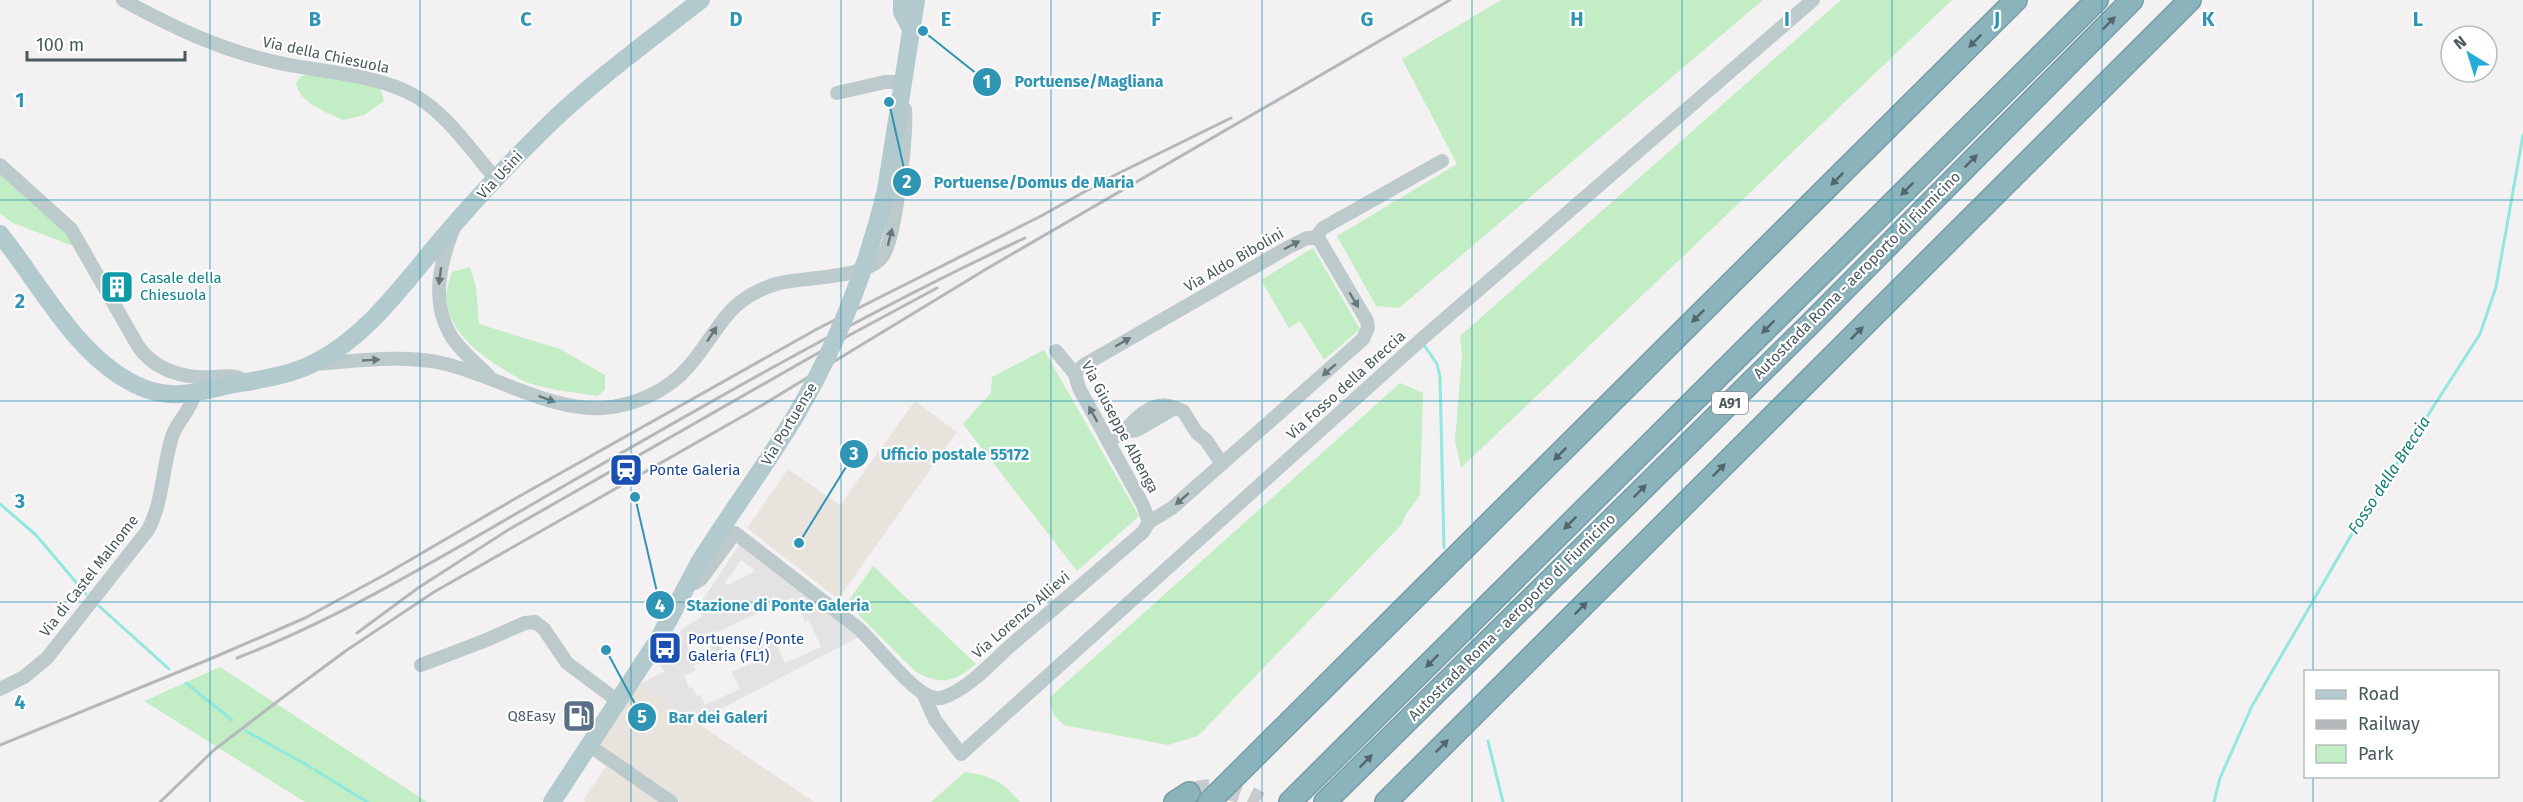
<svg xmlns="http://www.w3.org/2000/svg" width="2523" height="802" font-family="'Fira Sans',sans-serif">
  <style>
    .commercial { fill: #e9e3de }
    .education { fill: #e4e2e3; fill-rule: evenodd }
    .green { fill: #c2edc5 }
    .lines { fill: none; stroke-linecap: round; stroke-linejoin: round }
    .stream { stroke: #91e8de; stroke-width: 3 }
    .highway-tunnel { stroke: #c8cbcc; stroke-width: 21; stroke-dasharray: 21 10; stroke-linecap: butt }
    .highway-casing { stroke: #769ea8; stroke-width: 24 }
    .minor { stroke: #bdcacc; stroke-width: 14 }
    .major { stroke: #b2c9cd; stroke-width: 18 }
    .highway { stroke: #8bb3bc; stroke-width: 21 }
    .rail { stroke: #b3b8ba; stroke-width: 3 }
    .major-bridge { stroke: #b2c9cd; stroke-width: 18 }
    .oneway { fill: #53676b }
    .oneway2 { fill: #667679 }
    .grid { fill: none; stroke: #2e95b4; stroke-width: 1.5; stroke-opacity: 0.55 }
    .labels { text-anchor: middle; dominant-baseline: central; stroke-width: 4.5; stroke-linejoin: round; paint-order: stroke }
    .shield { fill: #fff; stroke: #808c8e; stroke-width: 1.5 }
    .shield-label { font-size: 14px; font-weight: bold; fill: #495a5d }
    .street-label { font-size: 15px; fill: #495a5d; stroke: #fff }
    .culture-label { font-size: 15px; fill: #0d838f; stroke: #fff; text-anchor: start }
    .transit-label { font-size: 15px; fill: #164399; stroke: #fff; text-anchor: start }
    .service-label { font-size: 15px; fill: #4e5e75; stroke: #fff; text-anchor: end }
    .water-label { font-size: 16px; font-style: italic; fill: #138074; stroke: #fff }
    .grid-label { font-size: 20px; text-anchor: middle; font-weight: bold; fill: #2e95b4; stroke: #fff; stroke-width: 4.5; stroke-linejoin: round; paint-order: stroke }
    .leader { fill: none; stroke: #2e95b4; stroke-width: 2 }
    .callout-dot { fill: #2e95b4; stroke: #fff; stroke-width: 2 }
    .mark-label { font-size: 18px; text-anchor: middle; font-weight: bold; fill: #fff }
    .callout-label { font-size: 16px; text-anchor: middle; font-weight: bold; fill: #2e95b4; stroke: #fff; stroke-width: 4.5; stroke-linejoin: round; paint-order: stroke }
  </style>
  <rect width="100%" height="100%" fill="#f3f1f1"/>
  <g class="commercial">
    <path d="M915,401L957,432L838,599L747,528L788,469L840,505Z"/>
    <path d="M640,684L814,802H679L598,747Z"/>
    <path d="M606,766L661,802H585L584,799Z"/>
  </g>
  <path class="education" d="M739,545L859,637L696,722L640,684L665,671L658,664L683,628L703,616L698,607ZM741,560L755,571L728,585L725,583ZM793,597L805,622L809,620L821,647L785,663L773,639L756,647L761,659L732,672L740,689L705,705L700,695L697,696L692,687L689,688L684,676L696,670L694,666L709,659L712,665L726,658L719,642L692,655L687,646Z"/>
  <g class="green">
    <path d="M1501,0H1763L1399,308L1376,306L1337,236L1457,164L1402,59Z"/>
    <path d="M1841,0H1952L1461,468L1455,440L1462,355L1460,336Z"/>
    <path d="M316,73L380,88L384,101L364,115L343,120C325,111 300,104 296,83L301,76Z"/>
    <path d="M0,169L49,209L76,243L70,245L11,222L0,213Z"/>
    <path d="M1313,248L1360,329L1324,360L1300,321L1289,328L1261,280Z"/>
    <path d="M470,267L476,287L479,324L560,349L605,375V390L597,396C574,392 550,390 529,383C521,381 512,374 505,370C469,349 433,317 452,272Z"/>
    <path d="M1044,350L1139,516L1077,571L963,424L991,393L992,377Z"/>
    <path d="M1400,383L1423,393L1420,495L1406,514L1402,524L1198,736L1168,745L1064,725L1054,715L1049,698Z"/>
    <path d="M873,566L976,664C954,682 943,686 916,672L847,603Z"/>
    <path d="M220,667L427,802H305L144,701Z"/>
    <path d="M965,772C992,776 1002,781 1020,802H931Z"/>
  </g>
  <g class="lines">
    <g class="stream">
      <path d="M1424,345L1437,364L1440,377L1444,548"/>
      <path d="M0,504L36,535L86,594"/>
      <path d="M99,606L169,669"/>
      <path d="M186,683L232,720"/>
      <path d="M246,731L312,768"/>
      <path d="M1488,741L1503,802"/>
      <path d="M315,770L367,802"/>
      <path d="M2214,802L2220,778L2252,706L2353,532L2480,334L2496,287L2523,135"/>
    </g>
    <path class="highway-tunnel" d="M1189,793C1216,787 1234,786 1259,802"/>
    <g class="highway-casing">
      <g id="highway">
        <path d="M1175,802L1189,793"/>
        <path d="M1209,802L2016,0"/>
        <path d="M1290,802L2097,0"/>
        <path d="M1325,802L1809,325L2132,0"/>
        <path d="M1386,802L2190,0"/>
      </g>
    </g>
    <g class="minor">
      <path d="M123,0C171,26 218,49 271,61C318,73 374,72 417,97C449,116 472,152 496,179"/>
      <path d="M837,93L885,82H903L904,90"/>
      <path d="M0,165L71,229L138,346C155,371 185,379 214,377C224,377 233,374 242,379"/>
      <path d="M453,230C440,263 431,301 450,334C459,350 475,362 488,375"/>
      <path d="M1056,351L1075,374L1079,388L1143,505L1149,522"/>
      <path d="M315,364C358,361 404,354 446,364C495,376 552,411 602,408C634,406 668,391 689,366C720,330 725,300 776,284C804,276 866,280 883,256C896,236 907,135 905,109"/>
      <path d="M1075,374L1084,365L1287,248L1307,238H1315L1323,228L1442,161"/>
      <path d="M1175,408L1183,411L1197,433L1206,440L1222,464"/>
      <path d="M1108,441L1124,432L1137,430L1175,408C1155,398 1136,417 1124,432"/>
      <path d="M690,582L695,583L701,579L735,533L858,628C877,645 910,690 931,697C937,699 944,698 949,695C972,685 992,662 1010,646C1055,608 1099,570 1143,532L1149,522L1172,508L1363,339L1368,328L1367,321L1320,241L1315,238"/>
      <path d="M421,665L484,641L525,623L535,622L544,629L567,663L618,701"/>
      <path d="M0,689L24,677L47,658L148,530C164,500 162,465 173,434C179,419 191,410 195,393"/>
      <path d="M923,693L935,720L961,754L1424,337L1813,0"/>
      <path d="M590,746L671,802"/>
    </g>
    <g class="major">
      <path d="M902,0V12L911,29"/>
      <path d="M886,190L916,0"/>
      <path d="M0,234C42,286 78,361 143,388C172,400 200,392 229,385C257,380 289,376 314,363C369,336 407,279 446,234C476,198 510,163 544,129C592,82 647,42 701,0"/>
      <path d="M552,802L658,640L700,561"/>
    </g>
    <use href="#highway" class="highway"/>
    <g class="rail">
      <path d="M357,633L418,588L508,530L846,337L937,288"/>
      <path d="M237,658C347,615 448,553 550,494C706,404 862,314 1025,238"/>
      <path d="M0,745L210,659L305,618L386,574L518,497L817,329L1041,216L1113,176L1231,118"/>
      <path d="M160,802L214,750L282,698L347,650L434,592L759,407L988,268L1450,0"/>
    </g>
    <path class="major-bridge" d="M700,561C731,512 766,465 796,415C837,345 867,269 886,190"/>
  </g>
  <defs><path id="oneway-solid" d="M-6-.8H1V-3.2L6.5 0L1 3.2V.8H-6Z" transform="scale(1.5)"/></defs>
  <g class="oneway">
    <use href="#oneway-solid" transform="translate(2109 23) rotate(-45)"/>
    <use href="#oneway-solid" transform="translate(1975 41) rotate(135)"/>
    <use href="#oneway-solid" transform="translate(1971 161) rotate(-45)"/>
    <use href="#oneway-solid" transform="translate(1837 179) rotate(135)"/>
    <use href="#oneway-solid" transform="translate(1907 189) rotate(135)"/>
    <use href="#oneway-solid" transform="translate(1698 316) rotate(135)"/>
    <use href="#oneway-solid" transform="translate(1768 327) rotate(135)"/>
    <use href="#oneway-solid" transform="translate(1857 333) rotate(-45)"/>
    <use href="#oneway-solid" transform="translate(1560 454) rotate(135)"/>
    <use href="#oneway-solid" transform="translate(1719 470) rotate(-45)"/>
    <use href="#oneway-solid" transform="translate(1640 491) rotate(-45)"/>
    <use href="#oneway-solid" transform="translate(1570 523) rotate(135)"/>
    <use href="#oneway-solid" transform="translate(1581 608) rotate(-45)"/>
    <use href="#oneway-solid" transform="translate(1432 661) rotate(135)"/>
    <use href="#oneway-solid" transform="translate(1442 746) rotate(-45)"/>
    <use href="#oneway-solid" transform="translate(1366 761) rotate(-45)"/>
  </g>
  <g class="oneway2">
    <use href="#oneway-solid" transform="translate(890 237) rotate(-76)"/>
    <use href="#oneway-solid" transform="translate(1292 245) rotate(-28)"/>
    <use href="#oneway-solid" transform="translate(440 276) rotate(97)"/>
    <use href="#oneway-solid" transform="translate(1354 300) rotate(59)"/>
    <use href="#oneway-solid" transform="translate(712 334) rotate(-57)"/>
    <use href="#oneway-solid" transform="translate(1123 342) rotate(-30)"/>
    <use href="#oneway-solid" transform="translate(371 360) rotate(-3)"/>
    <use href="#oneway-solid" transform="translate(1329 370) rotate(139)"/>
    <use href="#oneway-solid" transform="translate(547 399) rotate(20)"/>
    <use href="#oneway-solid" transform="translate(1093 414) rotate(-119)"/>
    <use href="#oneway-solid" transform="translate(1182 499) rotate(139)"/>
  </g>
  <path class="grid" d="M210,0V802M420,0V802M631,0V802M841,0V802M1051,0V802M1262,0V802M1472,0V802M1682,0V802M1892,0V802M2102,0V802M2313,0V672M0,200H2523M0,401H2523M0,602H2523M2313,776V802"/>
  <defs>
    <g id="building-square" transform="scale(1.725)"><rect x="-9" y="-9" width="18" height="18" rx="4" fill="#0f9aa8" stroke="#fff"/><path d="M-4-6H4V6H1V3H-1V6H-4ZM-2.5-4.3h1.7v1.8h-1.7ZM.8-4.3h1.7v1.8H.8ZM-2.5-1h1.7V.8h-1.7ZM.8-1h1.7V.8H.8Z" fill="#fff"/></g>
    <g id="station-square" transform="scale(1.725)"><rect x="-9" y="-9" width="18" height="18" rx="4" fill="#1a4fb4" stroke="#fff"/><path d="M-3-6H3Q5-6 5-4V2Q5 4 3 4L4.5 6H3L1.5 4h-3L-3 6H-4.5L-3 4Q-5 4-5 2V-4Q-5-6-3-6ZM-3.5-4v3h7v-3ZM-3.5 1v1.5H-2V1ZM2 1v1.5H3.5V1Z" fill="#fff"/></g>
    <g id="bus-square" transform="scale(1.725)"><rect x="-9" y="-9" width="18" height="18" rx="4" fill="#1a4fb4" stroke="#fff"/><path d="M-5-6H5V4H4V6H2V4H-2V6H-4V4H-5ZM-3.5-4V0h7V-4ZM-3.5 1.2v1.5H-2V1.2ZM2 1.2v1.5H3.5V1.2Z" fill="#fff"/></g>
    <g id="fuel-square" transform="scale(1.725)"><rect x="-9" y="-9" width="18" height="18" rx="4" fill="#5c6f8a" stroke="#fff"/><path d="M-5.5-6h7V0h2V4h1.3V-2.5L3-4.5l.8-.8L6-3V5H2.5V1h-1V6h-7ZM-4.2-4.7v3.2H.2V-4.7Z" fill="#fff"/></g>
  </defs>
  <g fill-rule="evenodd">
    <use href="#building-square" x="117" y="287"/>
    <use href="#station-square" x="626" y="470"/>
    <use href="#bus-square" x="665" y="648"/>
    <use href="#fuel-square" x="579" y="716"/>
  </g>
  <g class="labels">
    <rect class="shield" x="1712" y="392" width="36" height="22" rx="4.5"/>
    <g class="shield-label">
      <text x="1730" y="403">A91</text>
    </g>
    <g class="street-label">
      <text transform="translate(326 55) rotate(12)">Via della Chiesuola</text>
      <text transform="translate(500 175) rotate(-47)">Via Usini</text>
      <text transform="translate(1234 260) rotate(-30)">Via Aldo Bibolini</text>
      <text transform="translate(1857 275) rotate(-45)">Autostrada Roma - aeroporto di Fiumicino</text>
      <text transform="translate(1346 385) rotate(-42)">Via Fosso della Breccia</text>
      <text transform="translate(789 424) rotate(-59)">Via Portuense</text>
      <text transform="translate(1120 427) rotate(62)">Via Giuseppe Albenga</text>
      <text transform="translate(89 576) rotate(-52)">Via di Castel Malnome</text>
      <text transform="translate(1021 615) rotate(-41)">Via Lorenzo Allievi</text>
      <text transform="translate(1512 617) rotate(-45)">Autostrada Roma - aeroporto di Fiumicino</text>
    </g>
    <g class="culture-label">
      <text x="140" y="278">Casale della<tspan x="140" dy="17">Chiesuola</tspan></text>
    </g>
    <g class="transit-label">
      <text x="649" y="470">Ponte Galeria</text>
      <text x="688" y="639">Portuense/Ponte<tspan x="688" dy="17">Galeria (FL1)</tspan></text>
    </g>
    <g class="service-label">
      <text x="556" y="716">Q8Easy</text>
    </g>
    <g class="water-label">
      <text transform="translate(2389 475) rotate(-57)">Fosso della Breccia</text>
    </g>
  </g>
  <g class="grid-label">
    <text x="315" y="26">B</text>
    <text x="526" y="26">C</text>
    <text x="736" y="26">D</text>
    <text x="946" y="26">E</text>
    <text x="1156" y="26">F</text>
    <text x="1367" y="26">G</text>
    <text x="1577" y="26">H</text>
    <text x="1787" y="26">I</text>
    <text x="1997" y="26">J</text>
    <text x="2208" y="26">K</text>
    <text x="2418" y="26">L</text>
    <text x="20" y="107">1</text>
    <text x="20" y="308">2</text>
    <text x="20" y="508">3</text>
    <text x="20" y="709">4</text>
  </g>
  <path class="leader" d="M923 31L987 82M889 102L907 182M799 543L854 454M635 497L660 605M606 650L642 717"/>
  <g class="callout-dot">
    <circle cx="923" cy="31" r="6"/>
    <circle cx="889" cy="102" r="6"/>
    <circle cx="799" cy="543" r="6"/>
    <circle cx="635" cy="497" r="6"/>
    <circle cx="606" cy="650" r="6"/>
    <circle cx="987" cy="82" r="15"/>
    <circle cx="907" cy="182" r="15"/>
    <circle cx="854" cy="454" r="15"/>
    <circle cx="660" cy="605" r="15"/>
    <circle cx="642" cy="717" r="15"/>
  </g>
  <g class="mark-label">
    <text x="987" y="88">1</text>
    <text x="907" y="188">2</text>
    <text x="854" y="460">3</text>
    <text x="660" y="612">4</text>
    <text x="642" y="723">5</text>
  </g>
  <g class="callout-label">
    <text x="1089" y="87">Portuense/Magliana</text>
    <text x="1034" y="188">Portuense/Domus de Maria</text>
    <text x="955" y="460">Ufficio postale 55172</text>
    <text x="778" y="611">Stazione di Ponte Galeria</text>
    <text x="718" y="723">Bar dei Galeri</text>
  </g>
  <rect x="2304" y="670" width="195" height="108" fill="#ffffff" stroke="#b6bdbe" stroke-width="1.5"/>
  <rect x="2316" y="690" width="30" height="9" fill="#b2c9cd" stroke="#b6bdbe" stroke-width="1.5"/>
  <text x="2358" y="700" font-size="18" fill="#495a5d">Road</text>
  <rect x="2316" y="720" width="30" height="9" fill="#b3b8ba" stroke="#b6bdbe" stroke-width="1.5"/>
  <text x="2358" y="730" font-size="18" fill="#495a5d">Railway</text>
  <rect x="2316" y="745" width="30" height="18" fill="#c2edc5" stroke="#b6bdbe" stroke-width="1.5"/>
  <text x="2358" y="760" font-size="18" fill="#495a5d">Park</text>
  <g transform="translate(2469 54) rotate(322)"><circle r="28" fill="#ffffff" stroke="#b6bdbe" stroke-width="1.5"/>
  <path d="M0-4.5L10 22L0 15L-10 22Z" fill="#23aeda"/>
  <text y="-9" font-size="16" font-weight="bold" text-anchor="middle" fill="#495a5d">N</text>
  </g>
  <path d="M27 51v9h158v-9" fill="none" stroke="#495a5d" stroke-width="3"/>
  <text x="36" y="51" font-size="18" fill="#495a5d" stroke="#ffffff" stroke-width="4.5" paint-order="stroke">100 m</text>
</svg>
